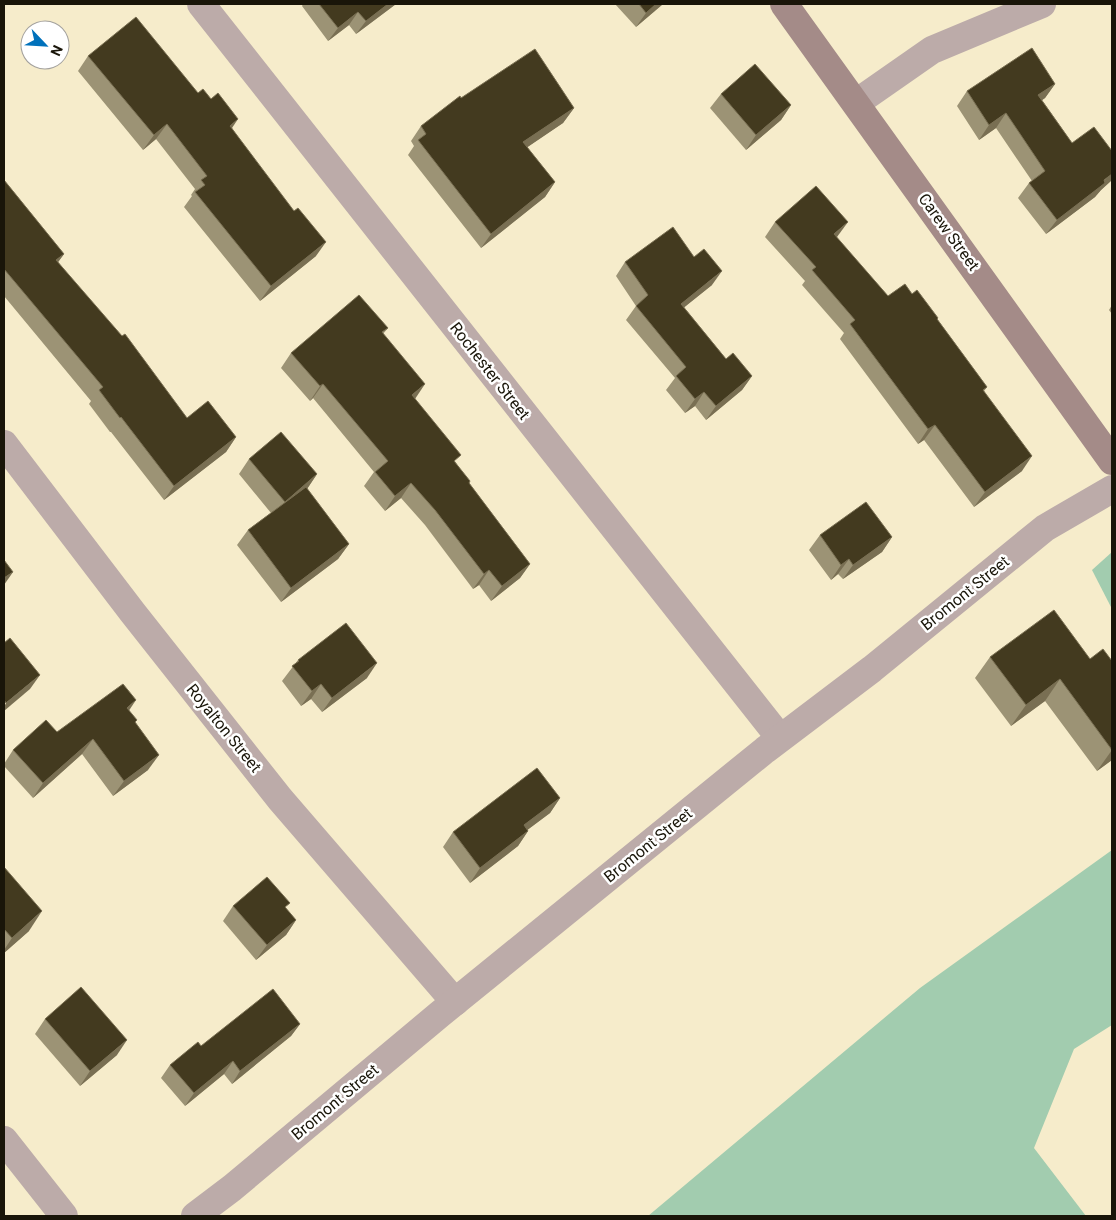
<svg xmlns="http://www.w3.org/2000/svg" width="1116" height="1220" font-family="Roboto,sans-serif">
  <style>
    .green { fill: #a2ccaf }
    .lines { fill: none; stroke-linecap: round; stroke-linejoin: round }
    .street { stroke: #bcaba9; stroke-width: 28 }
    .secondary { stroke: #a48b88; stroke-width: 28 }
    .wall { fill: #9c9375 }
    .shaded-wall { fill: #796f53 }
    .building { fill: #433a1f; stroke: #796f53 }
    .labels { text-anchor: middle; dominant-baseline: central; stroke-width: 5; stroke-linejoin: round; paint-order: stroke }
    .street-label { font-size: 16px; fill: #191509; stroke: #fff }
  </style>
  <rect width="100%" height="100%" fill="#f6eccb"/>
  <g class="green">
    <path d="M1112,552V609L1092,570Z"/>
    <path d="M1112,850V1025L1074,1049L1034,1148L1086,1216H648L920,988Z"/>
  </g>
  <g class="lines">
    <g class="street">
      <path d="M201,4L780,738"/>
      <path d="M856,103L932,50L1042,4"/>
      <path d="M4,444L133,613L280,799L455,1002"/>
      <path d="M4,1140L64,1216"/>
      <path d="M195,1216L232,1188L440,1014L765,750L872,669L1045,528L1112,489"/>
    </g>
    <path class="secondary" d="M784,4L1112,461"/>
  </g>
  <g class="wall">
    <path d="M303,4H396L356,34L349,25L328,41L302,6Z"/>
    <path d="M615,4H663L636,27Z"/>
    <path d="M88,56L198,93L232,128L316,256L260,301L184,207L192,196L191,195L195,189L156,139L143,150L78,71Z"/>
    <path d="M1055,84L1045,98L1042,100L1072,143L1112,151V180L1101,190L1095,197L1046,234L1018,198L1029,183L1032,181L996,128L979,140L957,106L967,91Z"/>
    <path d="M721,94L791,105L781,120L746,150L710,108Z"/>
    <path d="M461,98L574,108L563,123L527,147L555,182L545,197L481,248L408,155L414,146L411,141L421,126Z"/>
    <path d="M4,180L64,254L58,262L187,418L236,437L226,452L164,500L111,432H110L89,404L91,401L4,296Z"/>
    <path d="M775,222L837,238L888,296L912,294L937,319L987,387L984,391L1022,471L974,507L924,440L918,444L840,339L844,333L802,285L805,281L765,237Z"/>
    <path d="M625,262L712,285L684,307L726,359L752,376L742,390L706,420L695,406L685,413L666,390L675,378L626,320L636,306L616,276Z"/>
    <path d="M1112,305V314L1109,310Z"/>
    <path d="M388,328L383,334L415,399L469,483L530,564L520,578L491,601L479,585L473,589L425,525L401,498L385,511L364,486L374,472L313,398L310,401L281,368L291,353Z"/>
    <path d="M249,459L317,474L307,489L349,544L338,559L281,602L237,545L248,530L271,513L239,474Z"/>
    <path d="M820,535L892,537L882,552L843,579L838,574L831,580L809,550Z"/>
    <path d="M990,657L1090,659L1112,661V760L1097,771L1045,701L1011,726L975,678Z"/>
    <path d="M298,660L367,678L322,712L311,699L301,706L282,681Z"/>
    <path d="M129,710L135,723L148,770L113,796L82,754L33,798L4,766V764L13,750L57,732Z"/>
    <path d="M560,798L550,813L527,830L528,831L518,846L470,883L443,847L453,832Z"/>
    <path d="M4,867L29,931L4,953Z"/>
    <path d="M233,906L286,909L296,920L286,935L256,960L223,921Z"/>
    <path d="M45,1019L117,1055L80,1086L35,1034Z"/>
    <path d="M300,1024L291,1036L232,1084L224,1074L185,1106L161,1078L170,1065L201,1046Z"/>
  </g>
  <g class="shaded-wall">
    <path d="M388,4H396L356,34L366,21Z"/>
    <path d="M656,4H663L636,27L646,13Z"/>
    <path d="M358,12L349,25L328,41L338,28Z"/>
    <path d="M1055,84L1045,98L1028,110L1038,95Z"/>
    <path d="M791,105L781,120L746,150L756,135Z"/>
    <path d="M574,108L563,123L513,157L523,142Z"/>
    <path d="M1006,113L996,128L979,140L989,125Z"/>
    <path d="M238,119L228,134L230,126Z"/>
    <path d="M167,124L156,139L143,150L154,135Z"/>
    <path d="M1112,174V180L1101,190L1095,197L1046,234L1057,220Z"/>
    <path d="M555,182L545,197L481,248L491,234Z"/>
    <path d="M848,222L837,237L823,249L834,234Z"/>
    <path d="M326,242L316,256L260,301L271,286Z"/>
    <path d="M64,254L53,269L56,260Z"/>
    <path d="M722,271L712,285L671,318L681,304Z"/>
    <path d="M752,376L742,390L706,420L716,406Z"/>
    <path d="M323,384L313,398L310,401L320,386Z"/>
    <path d="M425,384L415,399L412,395Z"/>
    <path d="M704,392L695,406L685,413L695,399Z"/>
    <path d="M935,425L924,440L918,444L928,429Z"/>
    <path d="M236,437L226,452L164,500L174,486Z"/>
    <path d="M1032,456L1022,471L974,507L985,492Z"/>
    <path d="M317,474L307,489L285,502Z"/>
    <path d="M411,483L401,498L385,511L395,496Z"/>
    <path d="M892,537L882,552L843,579L853,565Z"/>
    <path d="M349,544L338,559L281,602L291,588Z"/>
    <path d="M849,559L838,574L831,580L841,565Z"/>
    <path d="M530,564L520,578L491,601L502,586Z"/>
    <path d="M489,570L479,585L473,589L484,574Z"/>
    <path d="M13,572L4,585V578Z"/>
    <path d="M377,663L367,678L322,712L332,698Z"/>
    <path d="M40,675L30,689L4,711V707L6,703Z"/>
    <path d="M1060,679L1045,701L1011,726L1026,705Z"/>
    <path d="M321,684L311,699L301,706L312,691Z"/>
    <path d="M136,700L126,715L127,708Z"/>
    <path d="M93,739L82,754L33,798L43,783Z"/>
    <path d="M1112,750V760L1097,771Z"/>
    <path d="M159,755L148,770L113,796L124,781Z"/>
    <path d="M560,798L550,813L514,840L524,825Z"/>
    <path d="M528,831L518,846L470,883L480,868Z"/>
    <path d="M42,911L29,931L4,953V950L12,938Z"/>
    <path d="M296,920L286,935L256,960L267,945Z"/>
    <path d="M300,1024L291,1036L232,1084L240,1071Z"/>
    <path d="M127,1040L117,1055L80,1086L90,1071Z"/>
    <path d="M233,1061L224,1074L185,1106L194,1093Z"/>
  </g>
  <g class="building">
    <path d="M319,4H388L366,21L358,12L338,28Z"/>
    <path d="M639,4H656L646,13Z"/>
    <path d="M136,17L198,93L203,89L211,99L218,93L238,119L230,126L294,211L298,208L326,242L271,286L195,192L205,185L201,180L207,176L167,124L154,135L88,56Z"/>
    <path d="M1032,48L1055,84L1038,95L1072,143L1094,127L1112,151V174L1104,180L1105,183L1057,220L1029,183L1045,171L1006,113L989,125L967,91Z"/>
    <path d="M535,49L574,108L523,142L555,182L491,234L418,140L426,134L421,126L460,96L461,98Z"/>
    <path d="M755,64L791,105L756,135L721,94Z"/>
    <path d="M4,180L64,254L56,260L122,336L125,334L187,418L208,401L236,437L174,486L121,417L120,418L99,390L103,387L4,269Z"/>
    <path d="M816,186L848,222L834,234L888,296L905,284L912,294L917,290L938,318L937,319L987,387L983,390L1032,456L985,492L935,425L928,429L850,324L855,320L812,270L816,267L775,222Z"/>
    <path d="M673,227L694,257L704,249L722,271L681,304L726,359L733,353L752,376L716,406L704,392L695,399L676,376L686,367L636,306L648,295L625,262Z"/>
    <path d="M359,295L388,328L382,332L425,384L412,395L461,455L454,461L470,481L469,483L530,564L502,586L489,570L484,574L435,510L411,483L395,496L375,472L388,461L323,384L320,386L291,353Z"/>
    <path d="M281,432L317,474L285,502L249,459Z"/>
    <path d="M306,487L349,544L291,588L248,530Z"/>
    <path d="M866,502L892,537L853,565L849,559L841,565L820,535Z"/>
    <path d="M4,560L13,572L4,578Z"/>
    <path d="M1054,610L1090,659L1103,649L1112,661V750L1060,679L1026,705L990,657Z"/>
    <path d="M346,623L377,663L332,698L321,684L312,691L292,666L299,661L298,660Z"/>
    <path d="M10,638L40,675L6,703L4,700V643Z"/>
    <path d="M123,684L136,700L127,708L137,720L135,722L159,755L124,781L93,739L43,783L13,750L46,720L57,732Z"/>
    <path d="M537,768L560,798L524,825L528,831L480,868L453,832Z"/>
    <path d="M4,867L42,911L12,938L4,929Z"/>
    <path d="M267,877L290,903L285,907L296,920L267,945L233,906Z"/>
    <path d="M81,987L127,1040L90,1071L45,1019Z"/>
    <path d="M273,989L300,1024L240,1071L233,1061L194,1093L170,1065L198,1042L201,1046Z"/>
  </g>
  <g class="labels">
    <g class="street-label">
      <text transform="translate(949 232) rotate(54)">Carew Street</text>
      <text transform="translate(490 371) rotate(52)">Rochester Street</text>
      <text transform="translate(965 593) rotate(-39)">Bromont Street</text>
      <text transform="translate(224 728) rotate(51)">Royalton Street</text>
      <text transform="translate(648 845) rotate(-39)">Bromont Street</text>
      <text transform="translate(335 1102) rotate(-40)">Bromont Street</text>
    </g>
  </g>
  <rect width="1116" height="1220" fill="none" stroke="#191509" stroke-width="10"/>
  <g transform="translate(45 45) rotate(115)"><circle r="24" fill="#ffffff" stroke="#a3a19d"/>
  <path d="M0-4L9 19L0 12L-9 19Z" fill="#0071bb"/>
  <text y="-8" font-size="14" font-weight="bold" text-anchor="middle" fill="#191509">N</text>
  </g>
</svg>
